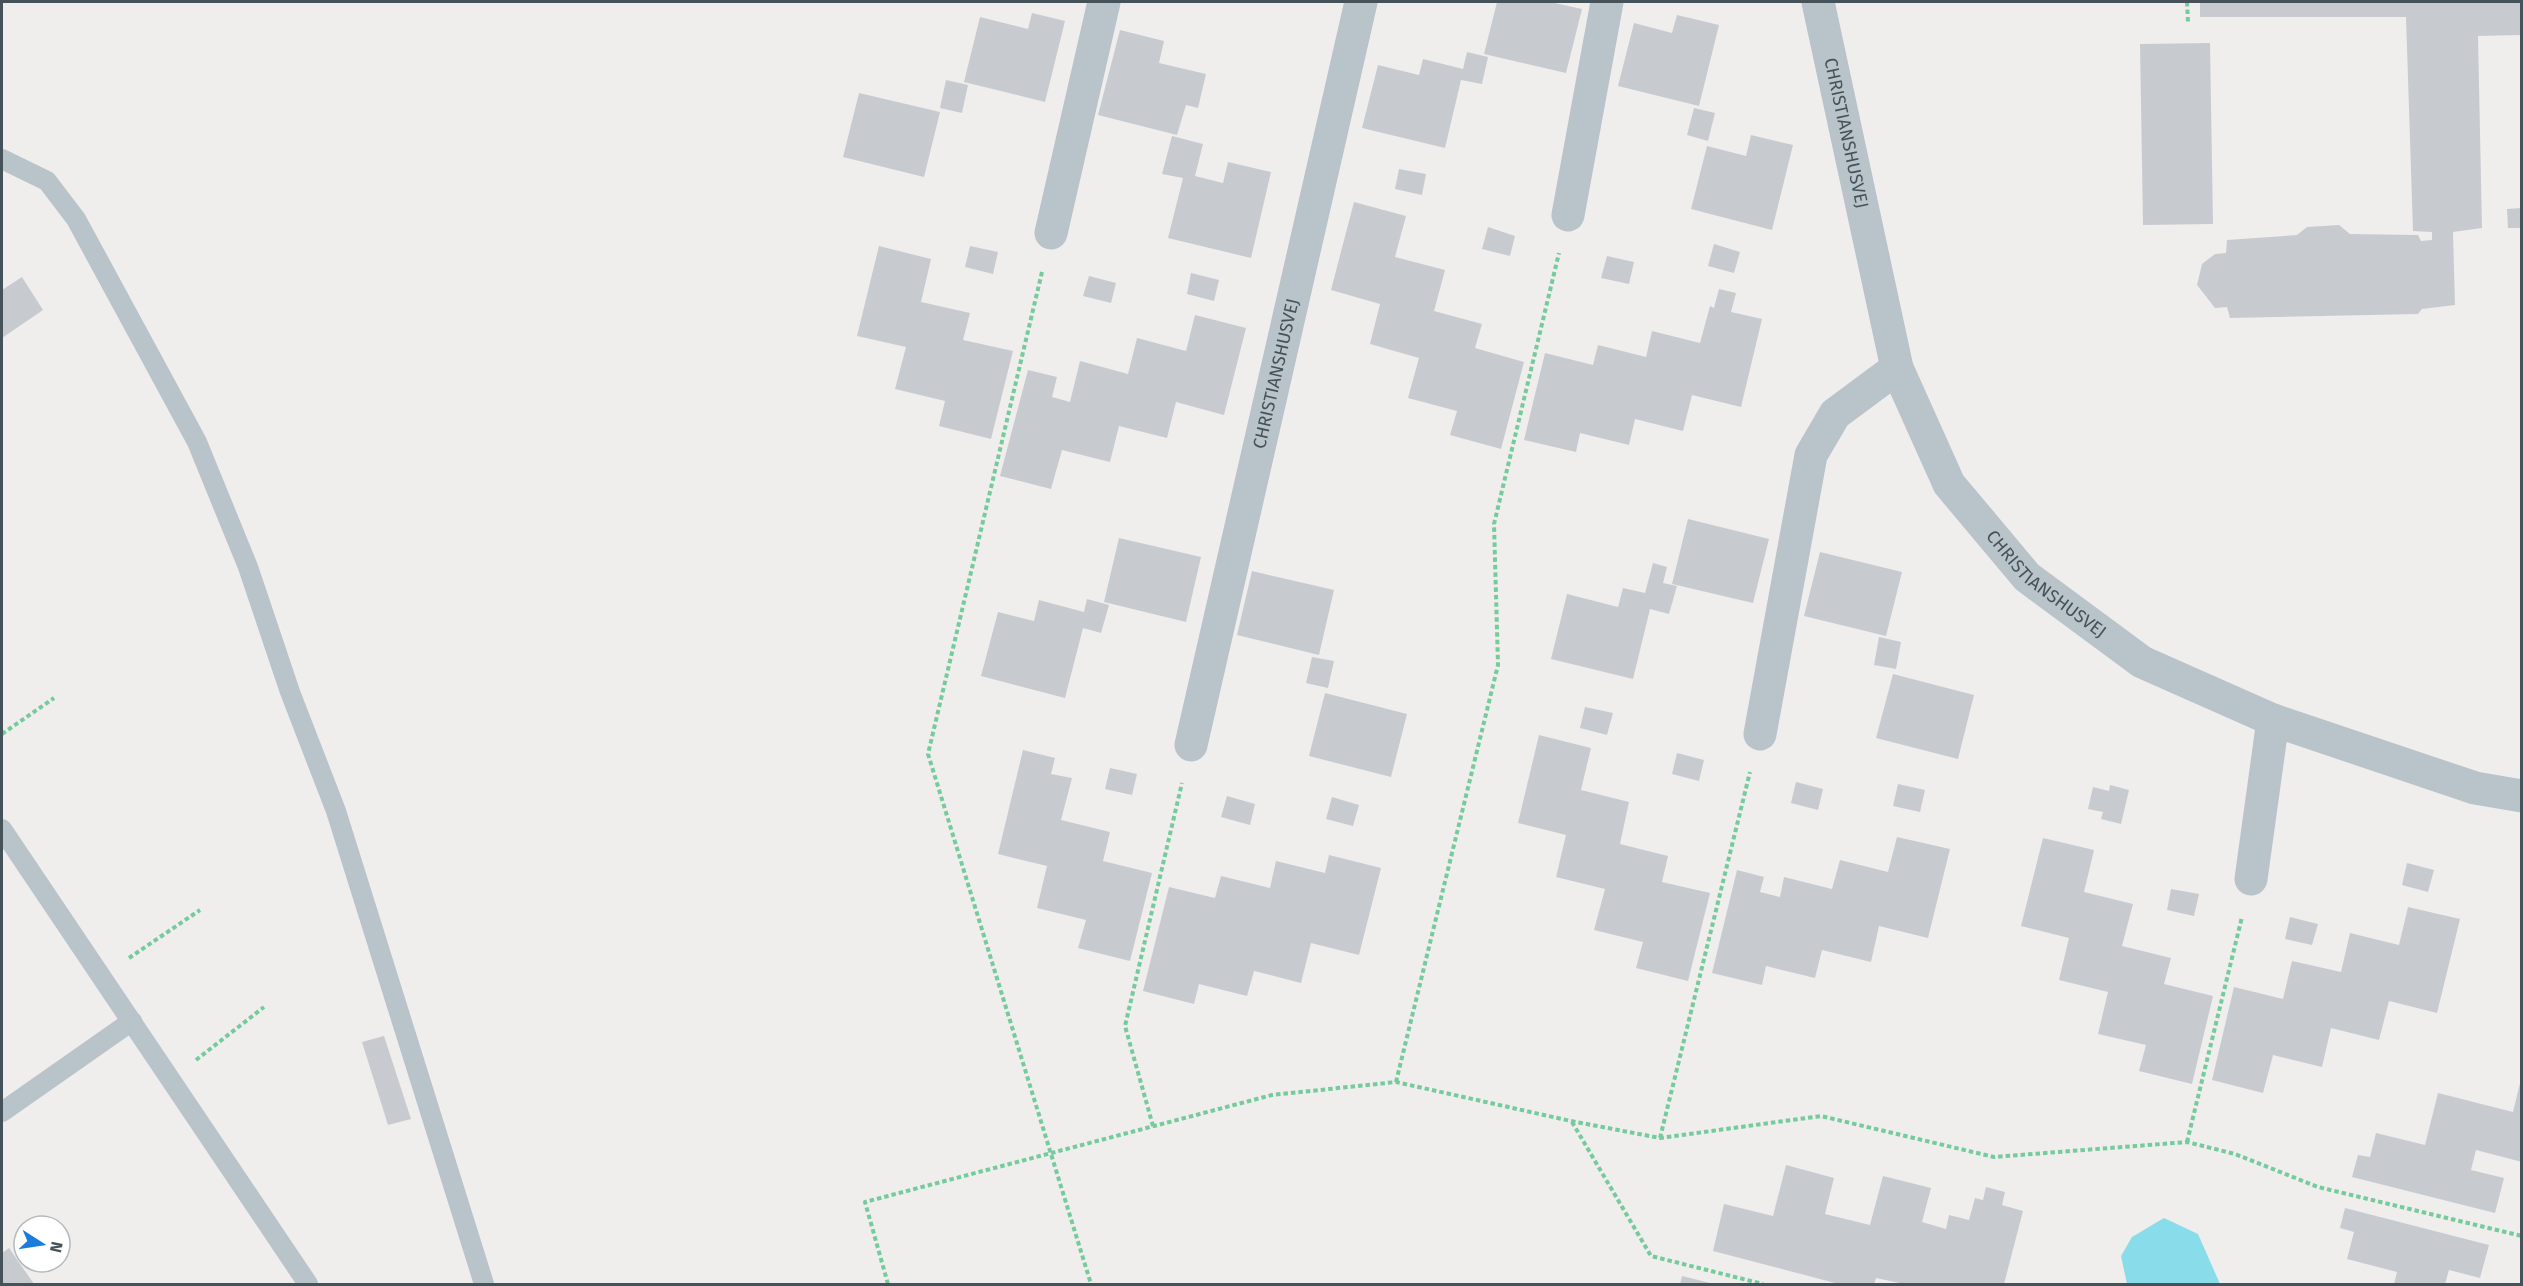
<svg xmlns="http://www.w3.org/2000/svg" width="2523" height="1286" font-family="'Fira Sans',sans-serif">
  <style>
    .water { fill: #89dcea }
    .building { fill: #c7cbd0 }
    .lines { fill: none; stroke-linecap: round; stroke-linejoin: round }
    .path { stroke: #75cb9b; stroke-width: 4; stroke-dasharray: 4.5 3; stroke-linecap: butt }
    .service { stroke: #b9c3ca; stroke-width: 20 }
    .minor { stroke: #b9c3ca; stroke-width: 33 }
    .labels { text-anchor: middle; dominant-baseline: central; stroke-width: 5; stroke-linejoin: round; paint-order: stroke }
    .street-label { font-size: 18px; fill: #46525a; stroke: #fff }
  </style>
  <rect width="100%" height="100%" fill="#f0eded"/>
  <path class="water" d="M2164,1218L2198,1234L2220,1284H2127L2121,1256L2132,1237Z"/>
  <g class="building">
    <path d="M1497,2H1550L1582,9L1566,73L1484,54Z"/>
    <path d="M2200,2H2522V35L2478,36L2482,228L2453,232L2455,305L2422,309L2418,314L2230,318L2227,307L2215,308L2197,285L2202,264L2215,254L2226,253L2227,240L2297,235L2307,227L2339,225L2350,234L2418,235L2421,241L2432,240V232L2413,231L2406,17H2200Z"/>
    <path d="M1032,13L1065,21L1045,102L964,82L980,17L1028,29Z"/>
    <path d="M1677,15L1719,25L1699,106L1618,86L1634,23L1672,33Z"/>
    <path d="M1120,30L1164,41L1159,63L1206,74L1198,108L1186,105L1177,135L1098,115Z"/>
    <path d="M2210,43L2213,224L2143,225L2140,44Z"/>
    <path d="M1467,52L1488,57L1482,84L1461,80L1445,148L1362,128L1378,65L1419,75L1423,59L1463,69Z"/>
    <path d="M946,80L968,85L962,113L940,108Z"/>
    <path d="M859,93L940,112L924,177L843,157Z"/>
    <path d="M1694,108L1715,113L1708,141L1687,135Z"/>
    <path d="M1751,135L1793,145L1772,230L1691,209L1707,146L1746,156Z"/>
    <path d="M1172,136L1203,144L1195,176L1223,183L1228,162L1271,172L1251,258L1168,238L1183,178L1162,174Z"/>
    <path d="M1399,169L1426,174L1422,195L1395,189Z"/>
    <path d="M1354,202L1406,216L1395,257L1445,270L1434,311L1482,324L1475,348L1524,362L1501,449L1450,435L1457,411L1408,398L1419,358L1370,344L1380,304L1331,290Z"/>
    <path d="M2522,208V228H2508L2507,209Z"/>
    <path d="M1488,227L1515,236L1510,256L1482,249Z"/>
    <path d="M1714,244L1740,252L1734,273L1708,266Z"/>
    <path d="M879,246L931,259L921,302L970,313L963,340L1013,351L991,439L939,426L945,401L895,389L906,347L857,336Z"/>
    <path d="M970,246L998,252L993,274L965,267Z"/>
    <path d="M1607,256L1634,262L1629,284L1601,278Z"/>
    <path d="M1191,273L1219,280L1214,301L1187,294Z"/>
    <path d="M1089,276L1116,283L1111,303L1083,296Z"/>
    <path d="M22,277L43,310L2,338V290Z"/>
    <path d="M1719,289L1736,293L1731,312L1762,319L1741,407L1692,395L1683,431L1635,419L1629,445L1580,433L1576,452L1524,440L1545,353L1593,365L1598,345L1646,357L1652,331L1700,343L1710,306L1714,308Z"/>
    <path d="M1195,315L1246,328L1224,415L1176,402L1167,438L1119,426L1110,462L1062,450L1051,489L1000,476L1028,370L1057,377L1052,397L1070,402L1080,361L1128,374L1137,338L1186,351Z"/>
    <path d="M1688,519L1769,539L1753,603L1672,584Z"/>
    <path d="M1119,538L1201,557L1186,622L1104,602Z"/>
    <path d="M1820,552L1902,572L1886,636L1804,616Z"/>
    <path d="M1653,563L1667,567L1663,583L1677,586L1669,614L1650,609L1633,679L1551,659L1567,594L1618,607L1623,588L1645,593Z"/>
    <path d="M1252,571L1334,590L1319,655L1237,635Z"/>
    <path d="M1087,599L1109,605L1101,633L1083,628L1065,698L981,676L998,612L1034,621L1039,600L1084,612Z"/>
    <path d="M1879,637L1901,642L1896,669L1874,665Z"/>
    <path d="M1312,657L1334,661L1328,688L1306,683Z"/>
    <path d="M1893,674L1974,695L1958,759L1876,738Z"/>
    <path d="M1325,693L1407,714L1391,777L1309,756Z"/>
    <path d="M1585,707L1613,713L1607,735L1580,728Z"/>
    <path d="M1539,735L1591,748L1581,790L1629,802L1620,844L1668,856L1662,882L1710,893L1688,981L1636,968L1643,942L1594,930L1605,889L1556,877L1566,835L1518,823Z"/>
    <path d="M1023,750L1055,758L1051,774L1072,778L1061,820L1110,832L1103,861L1152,873L1130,961L1078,948L1086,920L1037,908L1047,866L998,854Z"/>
    <path d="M1677,753L1704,760L1699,781L1672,774Z"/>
    <path d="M1110,768L1137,774L1132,795L1105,789Z"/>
    <path d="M1796,782L1823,789L1818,810L1791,803Z"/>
    <path d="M1898,784L1925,790L1920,812L1893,806Z"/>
    <path d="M2110,785L2129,790L2121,824L2101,819L2103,812L2088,809L2093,787L2109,791Z"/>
    <path d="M1227,796L1255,804L1250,825L1221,817Z"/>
    <path d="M1332,797L1359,805L1353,826L1326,819Z"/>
    <path d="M1897,837L1950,849L1928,938L1879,926L1871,962L1822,950L1815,978L1766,966L1762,985L1712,973L1737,870L1764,877L1760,892L1780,897L1784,877L1832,889L1840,860L1888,872Z"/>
    <path d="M2043,838L2094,850L2084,892L2133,904L2122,946L2171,958L2164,984L2213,996L2192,1084L2139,1071L2146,1045L2098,1034L2108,992L2059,980L2069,938L2021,926Z"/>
    <path d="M1329,855L1381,868L1359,955L1311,943L1301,983L1254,971L1247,996L1199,984L1194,1004L1143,991L1169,887L1215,898L1221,876L1270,888L1276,861L1325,873Z"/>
    <path d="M2407,863L2434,870L2428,892L2402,885Z"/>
    <path d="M2171,889L2199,894L2194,916L2167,910Z"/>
    <path d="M2408,907L2460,919L2437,1013L2389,1001L2379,1040L2331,1028L2322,1067L2273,1055L2263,1093L2212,1080L2234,987L2283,999L2292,961L2341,972L2350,933L2399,945Z"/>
    <path d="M2290,917L2318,924L2312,945L2285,939Z"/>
    <path d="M384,1036L411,1119L388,1125L362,1042Z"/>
    <path d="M2521,1079L2522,1162L2476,1150L2471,1170L2504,1178L2495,1213L2352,1177L2358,1155L2370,1157L2376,1133L2425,1145L2438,1093L2513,1112Z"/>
    <path d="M1786,1165L1834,1178L1825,1214L1870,1225L1883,1176L1931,1188L1922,1222L1946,1229L1949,1215L1969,1220L1975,1198L1983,1200L1986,1187L2005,1192L2002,1205L2023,1211L2004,1284H1904L1876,1278L1874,1284H1839L1713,1251L1724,1204L1773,1216Z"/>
    <path d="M2345,1208L2489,1245L2480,1278L2449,1270L2445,1284H2394L2397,1272L2347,1259L2354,1232L2340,1228Z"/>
    <path d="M9,1248L34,1284H2V1253Z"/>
    <path d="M1682,1276L1714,1284H1680Z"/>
  </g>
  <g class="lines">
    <g class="path">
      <path d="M2187,2L2188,22"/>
      <path d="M1042,272L928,754L1091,1284"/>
      <path d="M2,734L54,698"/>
      <path d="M129,958L200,910"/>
      <path d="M196,1060L264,1007"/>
      <path d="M1396,1082L1498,665L1494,524L1559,253"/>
      <path d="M1572,1122L1651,1256L1763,1284"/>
      <path d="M1153,1126L1125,1026L1182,783"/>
      <path d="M1660,1138L1750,772"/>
      <path d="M2187,1142L2242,917"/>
      <path d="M888,1284L865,1202L1272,1095L1396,1082L1571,1121L1660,1138L1821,1116L1994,1157L2187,1142L2235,1154L2318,1187L2522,1236"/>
    </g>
    <g class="service">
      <path d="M2,159L47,181L76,219L197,442L248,567L290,692L336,811L484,1284"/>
      <path d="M2,829L308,1284"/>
      <path d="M2,1112L132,1021"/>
    </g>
    <g class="minor">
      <path id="s1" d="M1818,2L1897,368L1949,484L2027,577L2142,662L2273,720L2475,788L2522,796"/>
      <path d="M1568,215L1607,2"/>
      <path d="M1051,233L1104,2"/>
      <path d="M1760,734L1811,455L1835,414L1897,368"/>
      <path id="s2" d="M1191,745L1361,2"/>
      <path d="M2251,879L2273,720"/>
    </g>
  </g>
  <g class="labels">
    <g class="street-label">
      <text stroke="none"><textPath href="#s1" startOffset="134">CHRISTIANSHUSVEJ</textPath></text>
      <text stroke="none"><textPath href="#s2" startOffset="381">CHRISTIANSHUSVEJ</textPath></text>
      <text stroke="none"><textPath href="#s1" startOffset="642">CHRISTIANSHUSVEJ</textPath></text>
    </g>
  </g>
  <rect width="2523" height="1286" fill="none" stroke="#46525a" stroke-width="6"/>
  <g transform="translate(42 1244) rotate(102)"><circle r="28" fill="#ffffff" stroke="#b5babd" stroke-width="1.5"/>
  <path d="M0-4.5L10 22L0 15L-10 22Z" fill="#1c7cdb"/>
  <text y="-9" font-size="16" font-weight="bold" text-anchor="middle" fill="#46525a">N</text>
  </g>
</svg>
